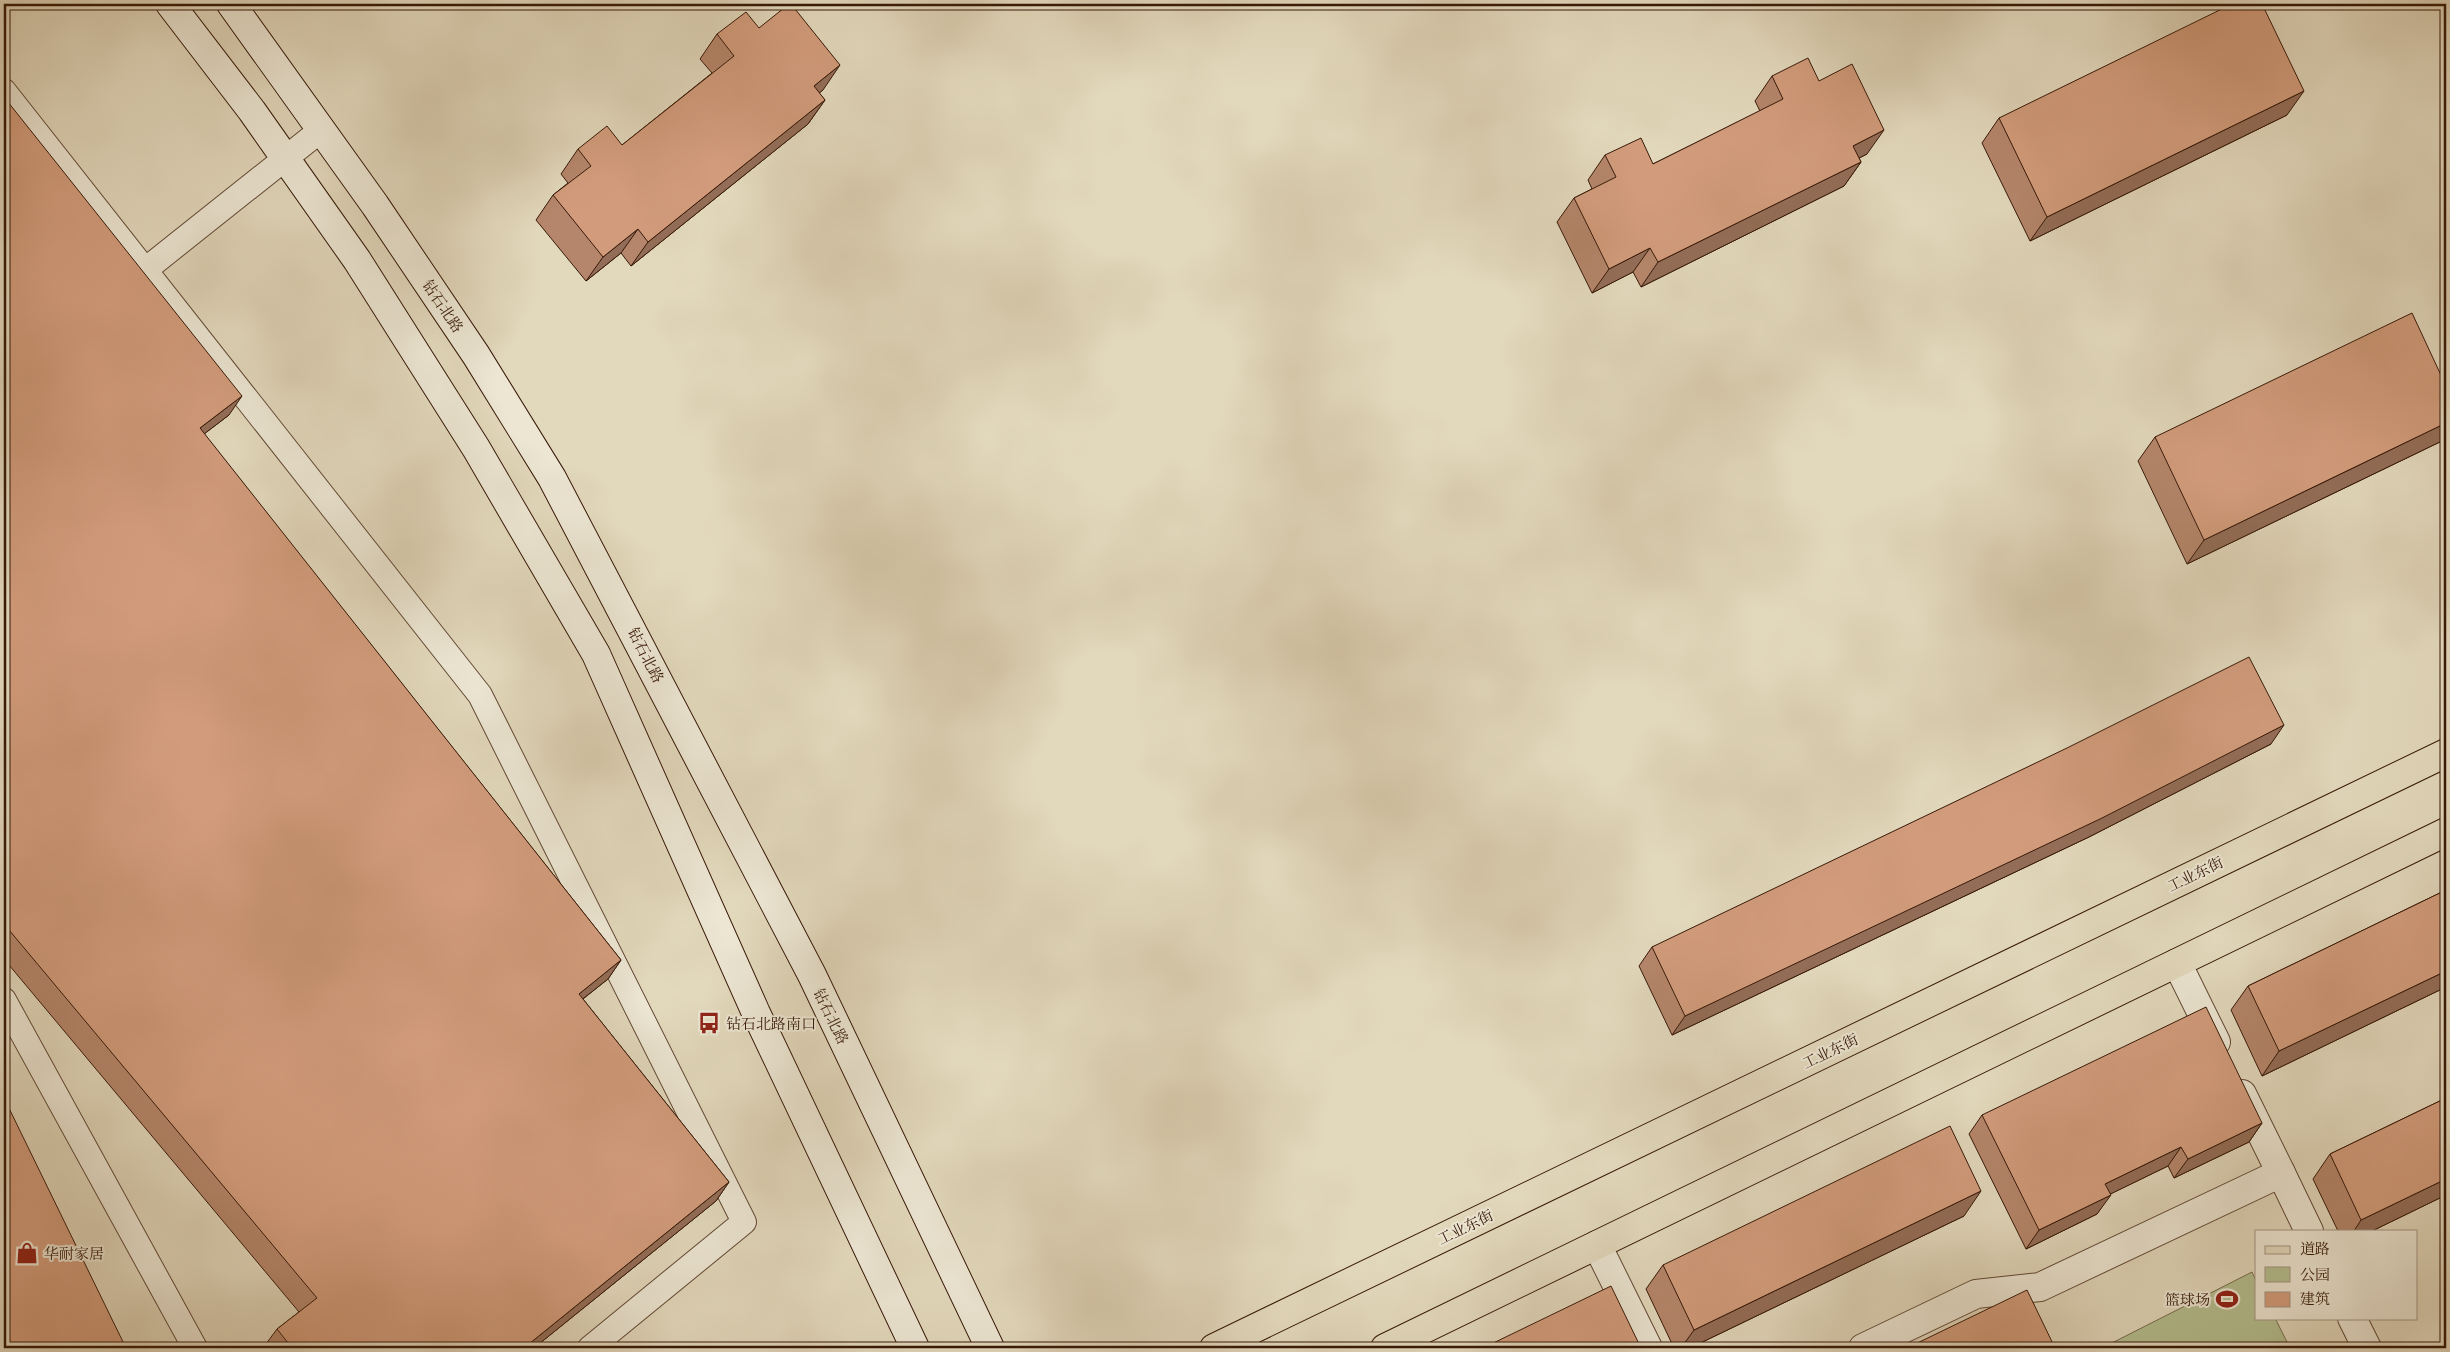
<svg xmlns="http://www.w3.org/2000/svg" width="2450" height="1352" font-family="'Libre Caslon Text','Noto Serif SC',serif">
  <style>
    .green { fill: #b4be90; stroke: #766c4c }
    .lines { fill: none; stroke-linecap: round; stroke-linejoin: round }
    .lane-casing { stroke: #624935; stroke-width: 26 }
    .street-casing { stroke: #624935; stroke-width: 30 }
    .secondary-casing { stroke: #371908; stroke-width: 30 }
    .primary-casing { stroke: #371908; stroke-width: 30 }
    .lane { stroke: #ece6d3; stroke-width: 24 }
    .street { stroke: #ece6d3; stroke-width: 28 }
    .secondary { stroke: #ece6d3; stroke-width: 28 }
    .primary { stroke: #e2d8bc; stroke-width: 28 }
    .wall { fill: #b5866b; stroke: #371908 }
    .shaded-wall { fill: #936d57; stroke: #371908 }
    .building { fill: #d29c7c; stroke: #371908 }
    .labels { text-anchor: middle; dominant-baseline: central; stroke-width: 4; stroke-linejoin: round; paint-order: stroke }
    .street-label { font-size: 15px; fill: #371908; stroke: #ece6d3 }
    .poi-label { font-size: 15px; fill: #371908; stroke: #ece6d3; text-anchor: start }
  </style>
  <rect width="100%" height="100%" fill="#e2d8bc"/>
  <filter id="stains"><feTurbulence type="fractalNoise" baseFrequency=".004" numOctaves="4"/><feColorMatrix values="0 0 0 0 .2 0 0 0 0 .09 0 0 0 0 .02 0 0 0 .5 -.17"/></filter>
  <radialGradient id="worn" r=".72"><stop offset=".6" stop-color="#630" stop-opacity="0"/><stop offset="1" stop-color="#630" stop-opacity=".3"/></radialGradient>
  <path class="green" d="M2252,1272L2256,1281V1318H2275L2290,1348H2102Z"/>
  <g class="lines">
    <g class="lane-casing">
      <g id="lane">
        <path d="M4,91L480,695L744,1222L590,1348"/>
        <path d="M145,270L321,130"/>
        <path d="M4,1000L195,1348"/>
      </g>
    </g>
    <g class="street-casing">
      <g id="street">
        <path d="M2177,963L2216,1042"/>
        <path d="M2242,1094L2281,1173"/>
        <path d="M1597,1245L1648,1348"/>
        <path d="M2352,1318L2367,1348"/>
        <path d="M1863,1348L1976,1294L2040,1287L2281,1173L2309,1231"/>
      </g>
    </g>
    <g class="secondary-casing">
      <g id="secondary">
        <path d="M170,4L252,111L357,260L476,448L596,654L756,1013L915,1348"/>
        <path d="M231,4L375,205L476,355L552,478L812,975L990,1348"/>
      </g>
    </g>
    <g class="primary-casing">
      <g id="primary">
        <path d="M1214,1348L2446,753"/>
        <path d="M1385,1348L2446,832"/>
      </g>
    </g>
    <use href="#lane" class="lane"/>
    <use href="#street" class="street"/>
    <use href="#secondary" class="secondary"/>
    <use href="#primary" class="primary"/>
  </g>
  <g class="wall">
    <path d="M759,28L823,90L819,93L825,100L808,124L631,266L621,253L586,281L536,220L553,195L568,183L561,174L578,149L622,145L712,73L700,59L717,34Z"/>
    <path d="M1772,76L1819,81L1867,154L1859,158L1861,162L1844,186L1641,287L1633,272L1592,293L1557,222L1574,198L1592,189L1588,180L1605,155L1653,164L1760,111L1755,101Z"/>
    <path d="M4,97L229,415L204,434L621,960L608,979L583,999L729,1182L716,1201L534,1348H263L277,1329L299,1312L4,959Z"/>
    <path d="M2287,115L2030,241L1982,143L1999,118Z"/>
    <path d="M2446,386V437L2444,440L2187,564L2138,461L2155,437Z"/>
    <path d="M2271,744L2089,837L1672,1035L1639,966L1652,947Z"/>
    <path d="M2446,890V987L2262,1076L2231,1010L2248,986Z"/>
    <path d="M2446,1098V1195L2372,1231H2338L2313,1179L2330,1154Z"/>
    <path d="M1982,1115L2262,1123L2249,1142L2174,1178L2168,1166L2110,1194L2097,1214L2026,1249L1969,1134Z"/>
    <path d="M1964,1216L1690,1348H1674L1646,1289L1663,1265Z"/>
  </g>
  <g class="shaded-wall">
    <path d="M840,65L823,90L797,111L814,86Z"/>
    <path d="M2304,91L2287,115L2030,241L2047,217Z"/>
    <path d="M825,100L808,124L631,266L648,242Z"/>
    <path d="M1884,130L1867,154L1836,170L1853,146Z"/>
    <path d="M1861,162L1844,186L1641,287L1658,262Z"/>
    <path d="M638,229L621,253L586,281L603,257Z"/>
    <path d="M1650,248L1633,272L1592,293L1609,269Z"/>
    <path d="M242,396L229,415L187,447L200,428Z"/>
    <path d="M2446,423V437L2444,440L2187,564L2204,540Z"/>
    <path d="M2284,725L2271,744L2089,837L1672,1035L1685,1016Z"/>
    <path d="M621,960L608,979L565,1013L579,994Z"/>
    <path d="M2446,971V987L2262,1076L2279,1051Z"/>
    <path d="M2262,1123L2249,1142L2174,1178L2188,1159Z"/>
    <path d="M2181,1147L2168,1166L2092,1203L2105,1184Z"/>
    <path d="M2446,1179V1195L2372,1231H2354L2361,1220Z"/>
    <path d="M729,1182L716,1201L534,1348H524Z"/>
    <path d="M1981,1191L1964,1216L1690,1348H1681L1694,1330Z"/>
    <path d="M2111,1195L2097,1214L2026,1249L2039,1230Z"/>
  </g>
  <g class="building">
    <path d="M789,4H791L840,65L814,86L825,100L648,242L638,229L603,257L553,195L591,166L578,149L607,126L622,145L734,56L717,34L746,12L759,28Z"/>
    <path d="M2232,4H2262L2304,91L2047,217L1999,118Z"/>
    <path d="M1808,58L1819,81L1852,64L1884,130L1853,146L1861,162L1658,262L1650,248L1609,269L1574,198L1616,177L1605,155L1641,138L1653,164L1783,99L1772,76Z"/>
    <path d="M4,97L242,396L200,428L621,960L579,994L729,1182L524,1348H292L277,1329L317,1298L4,924Z"/>
    <path d="M2412,313L2446,386V423L2204,540L2155,437Z"/>
    <path d="M2249,657L2284,725L2102,818L1685,1016L1652,947L2067,748Z"/>
    <path d="M2446,890V971L2279,1051L2248,986Z"/>
    <path d="M2206,1007L2262,1123L2188,1159L2181,1147L2105,1184L2111,1195L2039,1230L1982,1115Z"/>
    <path d="M4,1098L126,1348H4Z"/>
    <path d="M2446,1098V1179L2361,1220L2330,1154Z"/>
    <path d="M1950,1126L1981,1191L1694,1330L1663,1265Z"/>
    <path d="M1611,1286L1641,1348H1483Z"/>
    <path d="M2027,1290L2055,1348H1907Z"/>
  </g>
  <defs>
    <g id="bus-bare" transform="scale(1.725)"><path d="M-5-6H5V4H4V6H2V4H-2V6H-4V4H-5ZM-3.5-4V0h7V-4ZM-3.5 1.2v1.5H-2V1.2ZM2 1.2v1.5H3.5V1.2Z" fill="#8f2418" stroke="#ece6d3" stroke-width="2.5" paint-order="stroke"/></g>
    <g id="shop-bare" transform="scale(1.725)"><path d="M-5-2.5h2.3a2.7 3.5 0 0 1 5.4 0H5L5.5 6h-11ZM-1.5-2.5h3a1.5 2.3 0 0 0-3 0Z" fill="#8f2418" stroke="#ece6d3" stroke-width="2.5" paint-order="stroke"/></g>
    <g id="stadium-bare" transform="scale(1.725)"><path d="M0-5a6.5 5 0 1 0 0 10a6.5 5 0 1 0 0-10ZM-3.5-1.8h7v3.6h-7Z" fill="#8f2418" stroke="#ece6d3" stroke-width="2.5" paint-order="stroke"/></g>
  </defs>
  <g fill-rule="evenodd">
    <use href="#bus-bare" x="709" y="1023"/>
    <use href="#shop-bare" x="27" y="1253"/>
    <use href="#stadium-bare" x="2227" y="1299"/>
  </g>
  <g class="labels">
    <g class="street-label">
      <text transform="translate(443 306) rotate(56)">钻石北路</text>
      <text transform="translate(646 655) rotate(63)">钻石北路</text>
      <text transform="translate(2195 874) rotate(-26)">工业东街</text>
      <text transform="translate(831 1016) rotate(64)">钻石北路</text>
      <text transform="translate(1830 1051) rotate(-26)">工业东街</text>
      <text transform="translate(1465 1227) rotate(-26)">工业东街</text>
    </g>
    <g class="poi-label">
      <text x="726" y="1023">钻石北路南口</text>
      <text x="44" y="1253">华耐家居</text>
      <text x="2210" y="1299" text-anchor="end">篮球场</text>
    </g>
  </g>
  <rect width="2450" height="1352" fill="none" stroke="#e2d8bc" stroke-width="20"/>
  <rect x="5" y="5" width="2440" height="1342" fill="none" stroke="#371908" stroke-width="2.5"/>
  <rect x="10" y="10" width="2430" height="1332" fill="none" stroke="#371908"/>
  <rect x="2255" y="1230" width="162" height="90" fill="#ece6d3" stroke="#a49482"/>
  <rect x="2265" y="1246" width="25" height="8" fill="#e2d8bc" stroke="#a49482"/>
  <text x="2300" y="1254" font-size="15" fill="#371908">道路</text>
  <rect x="2265" y="1267" width="25" height="15" fill="#b4be90" stroke="#a49482"/>
  <text x="2300" y="1280" font-size="15" fill="#371908">公园</text>
  <rect x="2265" y="1292" width="25" height="15" fill="#d29c7c" stroke="#a49482"/>
  <text x="2300" y="1304" font-size="15" fill="#371908">建筑</text>
  <rect width="100%" height="100%" filter="url(#stains)"/>
  <rect width="100%" height="100%" fill="url(#worn)"/>
</svg>
